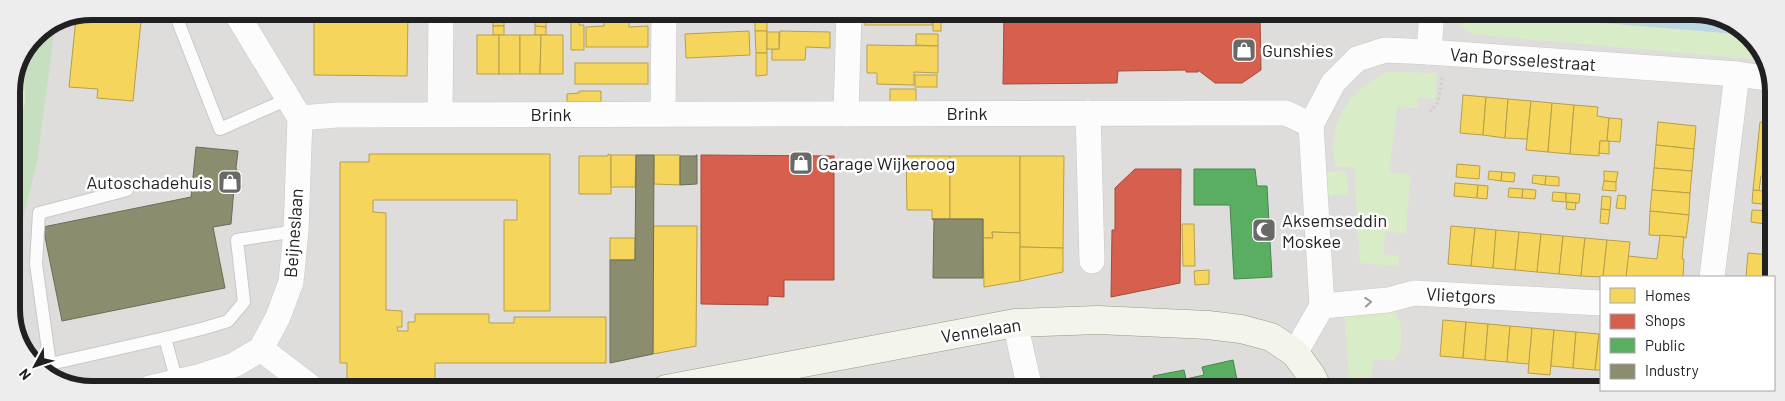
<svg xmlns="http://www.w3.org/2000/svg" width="1785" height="401" font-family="Barlow,sans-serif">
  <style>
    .residential { fill: #dedddb }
    .grass { fill: #d8edc7 }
    .forest { fill: #c6dfbe }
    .water { fill: #bcd7e4 }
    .homes { fill: #f6d55c; stroke: #b69f4a }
    .shops { fill: #d6604d; stroke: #a04d40 }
    .public { fill: #5aae61; stroke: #49844e }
    .industry { fill: #8c8c6e; stroke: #6c6c57 }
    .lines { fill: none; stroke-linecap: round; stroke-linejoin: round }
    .lane-casing { stroke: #c8c8c6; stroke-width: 14 }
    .street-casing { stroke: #c8c8c6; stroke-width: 26 }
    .secondary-casing { stroke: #969a80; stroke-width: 29 }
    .path { stroke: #d8cbc8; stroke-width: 3; stroke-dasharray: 2.5 2.5; stroke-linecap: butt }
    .lane { stroke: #fdfcfc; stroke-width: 12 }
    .street { stroke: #fdfcfc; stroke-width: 25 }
    .secondary { stroke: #f3f4ec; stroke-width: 28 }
    .oneway { stroke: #9a9999 }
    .labels { text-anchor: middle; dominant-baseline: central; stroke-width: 5; stroke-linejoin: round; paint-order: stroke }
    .poi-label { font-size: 18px; fill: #212121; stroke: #fff; text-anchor: start }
    .street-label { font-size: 18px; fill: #212121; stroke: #fff }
    .rim { fill: none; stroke: #212121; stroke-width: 6 }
  </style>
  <rect width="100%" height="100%" fill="#efeeea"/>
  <path class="residential" d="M92,11L1708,13L1750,35L1772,76V277H1601V390L77,388L35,366L13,325L11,87L35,35Z"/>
  <g class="grass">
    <path d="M1458,13H1482L1750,35L1763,60L1472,34L1460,26Z"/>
    <path d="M1635,13H1708L1713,15L1710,20Z"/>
    <path d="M24,60L25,102L16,141L19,101L12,85Z"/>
    <path d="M1387,72L1437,73L1435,99L1418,97V108L1397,107L1389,172L1410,175L1406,234L1385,231L1384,255L1399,256L1398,266L1360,263L1354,167H1335C1329,120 1346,93 1387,72Z"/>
    <path d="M1346,171L1349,195H1328L1325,172Z"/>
    <path d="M1392,310C1405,323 1401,335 1400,352L1395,357V361L1373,359L1370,389H1350L1344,313Z"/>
  </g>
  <path class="forest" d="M55,27L37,162L12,265V155L25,102L24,60L35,35Z"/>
  <path class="water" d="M1482,13H1635L1724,21L1750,35Z"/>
  <g class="homes">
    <path d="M92,11H142L133,101L97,98L98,89L69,87L76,18Z"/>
    <path d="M571,12H579V25H584V50H571Z"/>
    <path d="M579,12H602V19L579,20Z"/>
    <path d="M688,12H752L753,15L688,16Z"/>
    <rect x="755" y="12" width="12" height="19"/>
    <path d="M772,12H832V19L772,20Z"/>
    <rect x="865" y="12" width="67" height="13"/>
    <rect x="933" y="12" width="8" height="19"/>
    <path d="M314,13H408L407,76L314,75Z"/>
    <path d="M629,13V27L648,26V47H586V27L604,26V14Z"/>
    <path d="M504,17V26H493V18Z"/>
    <path d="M535,17H546V27L535,26Z"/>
    <rect x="493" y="26" width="11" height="9"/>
    <path d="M535,26L546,27V35H535Z"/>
    <path d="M749,31L750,55L686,58L685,34Z"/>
    <path d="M755,31H767V53H756Z"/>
    <path d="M780,31L830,32V48L806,47L805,60H772V49H779Z"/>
    <rect x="767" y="32" width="12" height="17"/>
    <path d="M916,34H938V46L916,45Z"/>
    <rect x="477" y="35" width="22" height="39"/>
    <rect x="499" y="35" width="21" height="39"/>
    <path d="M520,35H541L540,74H520Z"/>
    <path d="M541,35H563V74H540Z"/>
    <path d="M867,45L938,46V73L914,72V85L877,84V73H867Z"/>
    <path d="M756,53H767V75L756,76Z"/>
    <rect x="575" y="63" width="73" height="21"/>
    <rect x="915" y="75" width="22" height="12"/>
    <rect x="890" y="89" width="26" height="13"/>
    <path d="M579,91H601V102H567V94L579,93Z"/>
    <path d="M1463,95L1486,97L1483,135L1460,133Z"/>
    <path d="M1486,97L1508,99L1505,138L1483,135Z"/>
    <path d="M1508,99L1531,101L1527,139L1505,138Z"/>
    <path d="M1531,101L1552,103L1548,152L1526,150Z"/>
    <path d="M1552,103L1574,105L1570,154L1548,152Z"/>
    <path d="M1574,105L1598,107L1597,116L1609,118L1607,141H1600L1599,156L1570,154Z"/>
    <path d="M1609,118L1622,119L1620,142L1607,141Z"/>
    <path d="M1771,119L1772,161H1769L1767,176H1761L1759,191L1753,190L1760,122L1771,123Z"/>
    <path d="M1658,122L1696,126L1694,149L1656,145Z"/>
    <path d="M1600,141H1609V154L1599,153Z"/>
    <path d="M1656,145L1694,149L1692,171L1654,168Z"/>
    <path d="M369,154H550V311H504V220H517V200H373V212L386,213V310L402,311V327H397L398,331H408V322H415V314H489V323H514V317H606V363H435V389L347,388V363H340V162H369Z"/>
    <path d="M608,154L611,155V194H579V156H608Z"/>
    <path d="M611,155H636L635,187H611Z"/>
    <path d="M654,155H680V185L654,184Z"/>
    <path d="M906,156H950V219H932V210H907Z"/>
    <path d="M950,156H1020V233L992,232L993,238H983V219H950Z"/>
    <path d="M1020,156H1064L1063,248L1020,247Z"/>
    <path d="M1457,164L1480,166L1479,179L1456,177Z"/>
    <path d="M1654,168L1692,171L1690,193L1652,190Z"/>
    <path d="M1489,171L1502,172L1501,181L1488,179Z"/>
    <path d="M1604,171L1618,172L1616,182L1604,181Z"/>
    <path d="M1502,172L1515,173L1514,182L1501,181Z"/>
    <path d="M1533,175L1546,176L1545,185L1532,183Z"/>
    <path d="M1546,176L1559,177V186L1545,185Z"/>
    <path d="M1604,181L1616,182V191L1602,190Z"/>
    <path d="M1455,183L1478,185L1477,198L1454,196Z"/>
    <path d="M1478,185L1488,186L1487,199L1477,198Z"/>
    <path d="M1509,188L1523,189L1522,198L1508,197Z"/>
    <path d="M1523,189L1536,190L1535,199L1522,198Z"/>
    <path d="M1652,190L1690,193L1689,215L1650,211Z"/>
    <path d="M1753,190L1772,192V205L1752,203Z"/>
    <path d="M1553,192L1566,193V202L1552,201Z"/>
    <path d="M1566,193L1580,194L1579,203L1566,202Z"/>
    <path d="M1618,195L1626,196L1625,209L1616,208Z"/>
    <path d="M1602,196L1611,197L1610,210L1601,209Z"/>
    <path d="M1567,202L1576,203L1575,210L1566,209Z"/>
    <path d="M1601,209L1610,210L1608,224L1600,223Z"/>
    <path d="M1752,210L1772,211V225L1751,222Z"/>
    <path d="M1650,211L1689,215L1686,238L1684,237L1649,235Z"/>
    <path d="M1182,224H1194L1195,266H1183Z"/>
    <path d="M653,226H697L696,346L653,354Z"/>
    <path d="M1451,226L1475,228L1471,266L1448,264Z"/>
    <path d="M1475,228L1496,230L1493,268L1471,266Z"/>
    <path d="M1496,230L1519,232L1515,270L1493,268Z"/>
    <path d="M992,232L1020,233V281L984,287L983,238H993Z"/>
    <path d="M1519,232L1541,234L1537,272L1515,270Z"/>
    <path d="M1541,234L1563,236L1559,274L1537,272Z"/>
    <path d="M1660,235L1684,237L1682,259H1684L1683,277H1626L1628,256L1657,259Z"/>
    <path d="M1563,236L1585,238L1581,276L1559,274Z"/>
    <rect x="610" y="238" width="25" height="22"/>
    <path d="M1585,238L1607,240L1603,277L1581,276Z"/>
    <path d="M1607,240L1630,242L1626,277H1603Z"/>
    <path d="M1020,247L1063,248V272L1020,281Z"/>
    <path d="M1748,253L1771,255L1769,277H1746Z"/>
    <path d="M1771,255L1772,277H1769Z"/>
    <path d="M1209,270V284L1195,285L1194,271Z"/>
    <path d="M1443,320L1466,322L1463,358L1440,356Z"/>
    <path d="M1466,322L1488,324L1485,360L1463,358Z"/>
    <path d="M1488,324L1510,326L1507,362L1485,360Z"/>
    <path d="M1510,326L1532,328L1529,364L1507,362Z"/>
    <path d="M1532,328L1554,330L1550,375L1528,373Z"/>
    <path d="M1554,330L1576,332L1573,368L1551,366Z"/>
    <path d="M1576,332L1599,334L1595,370L1573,368Z"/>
    <path d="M1599,334H1601V370H1595Z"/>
  </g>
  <g class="shops">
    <path d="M1004,12H1310V19L1260,17L1261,70L1242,83H1215L1198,70V72H1186V70L1118,71L1117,83L1003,84Z"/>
    <path d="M701,155L834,156V280H784V297L768,296V305L701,304Z"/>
    <path d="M1135,169H1181L1180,283L1111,297L1112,230H1115V188Z"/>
  </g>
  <g class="public">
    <path d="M1194,169H1255L1257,186H1267L1272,277L1234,279L1230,205H1194Z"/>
    <path d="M1233,360L1239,389H1156L1153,376L1184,370L1186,379L1204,375L1202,367Z"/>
  </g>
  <g class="industry">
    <path d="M196,147L238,151L236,168L242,187L234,188L231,224L213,227L225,288L62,321L43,227L191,197Z"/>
    <path d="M636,155H654L653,354L610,363V260H635Z"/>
    <path d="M696,155H697V184L680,185V156H696Z"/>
    <path d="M932,219H983V278H933L934,220Z"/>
  </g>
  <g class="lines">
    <g class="lane-casing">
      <g id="lane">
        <path d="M174,11L220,129L288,99"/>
        <path d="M127,190L39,213L36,264L50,364L165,338"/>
        <path d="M177,382L165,338L205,328L228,321L244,302L237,240L296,231"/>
      </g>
    </g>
    <g class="street-casing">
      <g id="street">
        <path d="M1429,52L1432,12"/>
        <path d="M1088,113L1092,261"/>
        <path d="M440,114L441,12"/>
        <path d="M663,114L664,12"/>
        <path d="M846,114L849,12"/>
        <path d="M300,118L337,115L1286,113L1311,125"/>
        <path d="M1311,125L1333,83L1357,59L1385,50L1429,52L1737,74L1772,79"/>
        <path d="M1712,277L1737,74"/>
        <path d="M1322,306L1388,300L1414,293L1601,303"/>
        <path d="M1015,323L1030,389"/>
        <path d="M261,349L312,388"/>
        <path d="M1295,353L1322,306L1311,125"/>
        <path d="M150,388L198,377L234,365L261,349L278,317L291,282L296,231L300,118L235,11"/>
      </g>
    </g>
    <g class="secondary-casing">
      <path id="secondary" d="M666,389L1015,323L1098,320L1208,325L1241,329L1271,337L1295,353L1311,375L1318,389"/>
    </g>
    <g class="path">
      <path d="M12,106L14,117L12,127"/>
      <path d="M1430,112L1438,102L1442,78"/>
    </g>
    <use href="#lane" class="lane"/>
    <use href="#street" class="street"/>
    <use href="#secondary" class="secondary"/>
  </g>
  <defs><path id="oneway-chevron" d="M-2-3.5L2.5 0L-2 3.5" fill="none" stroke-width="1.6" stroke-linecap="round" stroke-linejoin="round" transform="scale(1.25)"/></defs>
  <use class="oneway" href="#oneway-chevron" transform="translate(1368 302) rotate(-5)"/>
  <defs>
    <g id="shop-square" transform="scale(1.25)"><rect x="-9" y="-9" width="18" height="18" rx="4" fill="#696967" stroke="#fff"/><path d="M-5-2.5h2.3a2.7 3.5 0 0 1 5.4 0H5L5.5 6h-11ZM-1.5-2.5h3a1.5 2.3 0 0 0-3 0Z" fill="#fff"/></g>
    <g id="mosque-square" transform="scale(1.25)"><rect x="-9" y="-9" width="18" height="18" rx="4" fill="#696967" stroke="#fff"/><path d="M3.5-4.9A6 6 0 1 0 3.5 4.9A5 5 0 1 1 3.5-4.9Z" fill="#fff"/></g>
  </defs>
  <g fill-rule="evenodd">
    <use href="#shop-square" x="1244" y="50"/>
    <use href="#shop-square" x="801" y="163"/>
    <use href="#shop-square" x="230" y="182"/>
    <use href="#mosque-square" x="1264" y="230"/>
  </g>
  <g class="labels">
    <g class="poi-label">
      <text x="1262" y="50">Gunshies</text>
      <text x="818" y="163">Garage Wijkeroog</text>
      <text x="212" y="182" text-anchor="end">Autoschadehuis</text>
      <text x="1282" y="220">Aksemseddin<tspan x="1282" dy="21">Moskee</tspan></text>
    </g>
    <g class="street-label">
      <text transform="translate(1523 59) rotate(4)">Van Borsselestraat</text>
      <text x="967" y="113">Brink</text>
      <text x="551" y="114">Brink</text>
      <text transform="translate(293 233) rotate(-86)">Beijneslaan</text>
      <text transform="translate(1461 295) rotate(3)">Vlietgors</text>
      <text transform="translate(981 330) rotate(-9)">Vennelaan</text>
    </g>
  </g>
  <path d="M0 0H1785V401H0ZM92 20H1693A72 72 0 0 1 1765 92V309A72 72 0 0 1 1693 381H92A72 72 0 0 1 20 309V92A72 72 0 0 1 92 20Z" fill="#ededed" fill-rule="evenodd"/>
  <path class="rim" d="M92 20H1693A72 72 0 0 1 1765 92V309A72 72 0 0 1 1693 381H92A72 72 0 0 1 20 309V92A72 72 0 0 1 92 20Z"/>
  <rect x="1600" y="276" width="175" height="115" fill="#ffffff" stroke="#a6a6a6"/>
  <rect x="1610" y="288" width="25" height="15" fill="#f6d55c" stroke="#a6a6a6"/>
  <text x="1645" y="301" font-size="15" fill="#212121">Homes</text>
  <rect x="1610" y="314" width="25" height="15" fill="#d6604d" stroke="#a6a6a6"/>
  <text x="1645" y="326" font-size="15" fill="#212121">Shops</text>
  <rect x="1610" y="338" width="25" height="15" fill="#5aae61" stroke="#a6a6a6"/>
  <text x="1645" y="351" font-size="15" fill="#212121">Public</text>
  <rect x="1610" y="364" width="25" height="15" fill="#8c8c6e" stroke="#a6a6a6"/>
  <text x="1645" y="376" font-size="15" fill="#212121">Industry</text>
  <g transform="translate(35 366) rotate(230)" stroke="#ffffff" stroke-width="4" paint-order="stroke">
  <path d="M0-4L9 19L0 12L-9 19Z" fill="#212121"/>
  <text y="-8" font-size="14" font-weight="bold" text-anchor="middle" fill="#212121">N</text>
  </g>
</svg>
